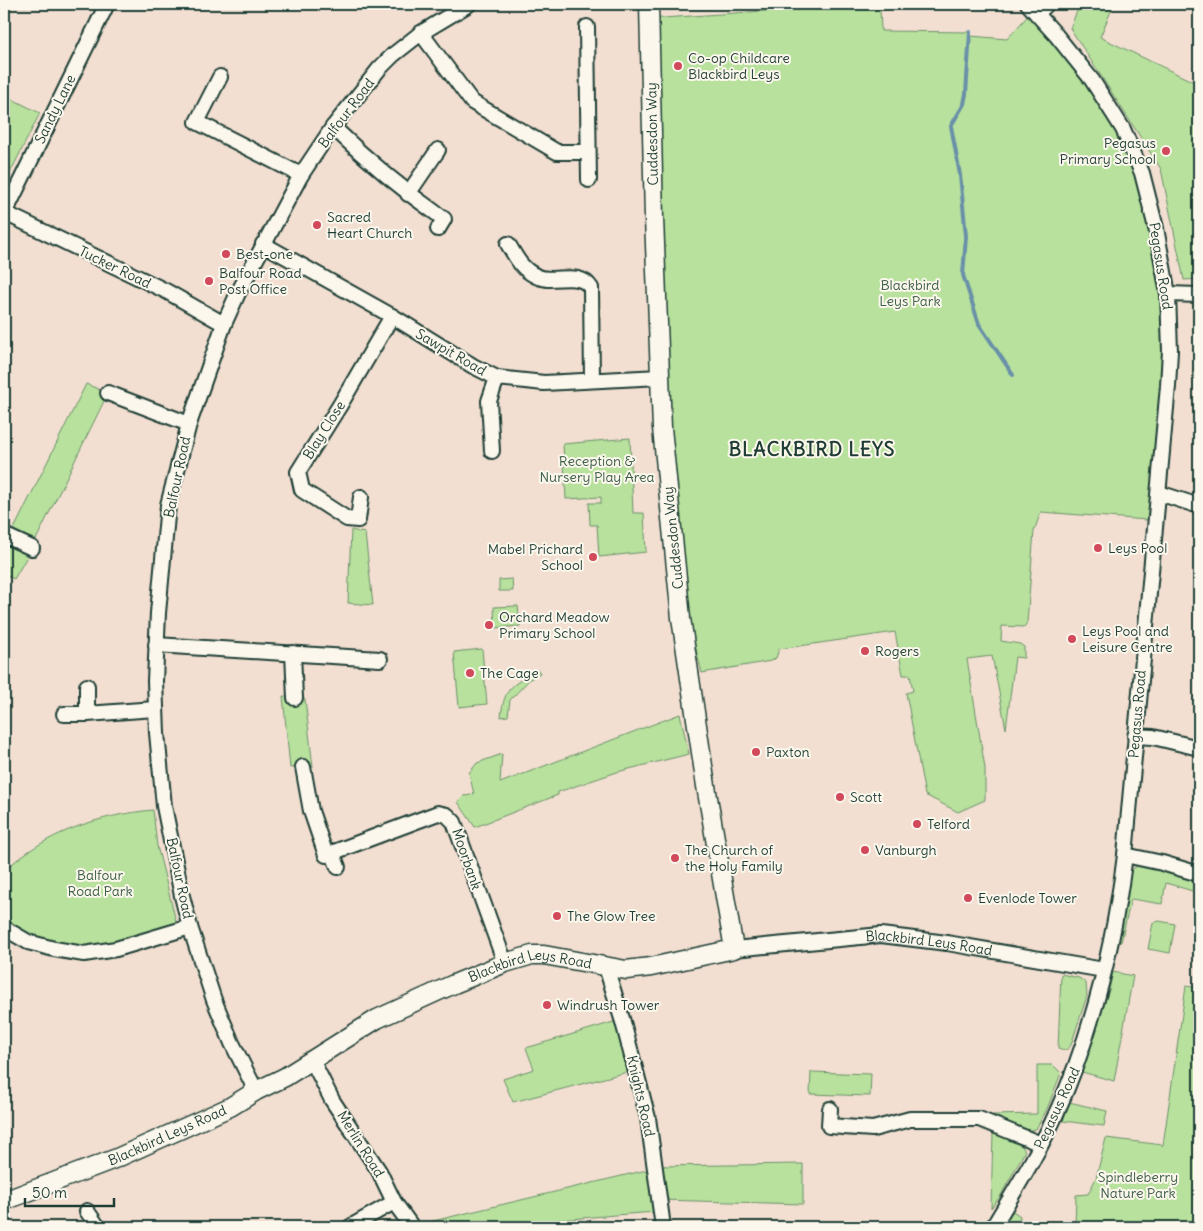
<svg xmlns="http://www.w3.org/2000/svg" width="1203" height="1231" font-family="Delius,sans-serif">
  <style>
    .green { fill: #b7e19d; stroke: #6b8f68 }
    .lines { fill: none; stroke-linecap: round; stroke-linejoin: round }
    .stream { stroke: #6990a8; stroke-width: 4 }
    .minor-casing { stroke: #1f3d34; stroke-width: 18 }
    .tertiary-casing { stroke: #1f3d34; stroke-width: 21 }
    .minor { stroke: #fbf7ec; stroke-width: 14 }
    .tertiary { stroke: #fbf7ec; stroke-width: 18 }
    .poi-dot { fill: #d1495b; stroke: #fbf7ec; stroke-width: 2 }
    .labels { text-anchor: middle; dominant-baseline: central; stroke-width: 4; stroke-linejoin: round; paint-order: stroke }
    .poi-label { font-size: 14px; fill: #1f3d34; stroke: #fbf7ec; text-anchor: start }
    .street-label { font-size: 14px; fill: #1f3d34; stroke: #fbf7ec }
    .park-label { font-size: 14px; fill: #3d5e49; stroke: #fbf7ec }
    .district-label { font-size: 19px; font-weight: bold; letter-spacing: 1px; fill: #1f3d34; stroke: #fbf7ec }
  </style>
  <rect width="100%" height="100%" fill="#f2dfd1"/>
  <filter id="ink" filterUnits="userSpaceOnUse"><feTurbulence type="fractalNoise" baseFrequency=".02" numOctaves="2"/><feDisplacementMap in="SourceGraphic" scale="10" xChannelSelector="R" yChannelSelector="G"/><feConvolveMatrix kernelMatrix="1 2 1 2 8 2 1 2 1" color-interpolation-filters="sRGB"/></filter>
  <g filter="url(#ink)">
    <g class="green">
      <path d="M1080,4H1114L1100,37L1198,84L1199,83V279L1184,280L1161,169L1070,28Z"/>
      <path d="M806,8H880L881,31L970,32V36L1007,39L1033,10L1092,80L1142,173L1168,294L1159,493L1147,520L1041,512L1034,531L1027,623L1024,627L1002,626L1001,641L1020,644L1024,647V658L1015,657L1006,729L992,656L967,659L985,768V800L958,812L925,795L906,693L913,691L910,675H903L895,632L779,649L776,658L771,661L702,673L687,615L662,428L649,19Z"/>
      <path d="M4,95L40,113L4,185Z"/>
      <path d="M86,384L108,393L32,548L14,579L4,574V535L10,537Z"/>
      <path d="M630,438L633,513H644L646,552L599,557L597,525H590L589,503H601V497L566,499L563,444Z"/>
      <path d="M351,530L365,533L373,605L348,603Z"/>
      <path d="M512,579L513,591H499V580Z"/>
      <path d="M518,606L520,626L495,628L494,607Z"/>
      <path d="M482,649L487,704L459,707L454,652Z"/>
      <path d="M538,670L540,673L530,679L510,700L508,716L501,717C504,686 513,685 538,670Z"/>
      <path d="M283,696L305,699L313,767L290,768Z"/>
      <path d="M680,714L689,754L617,772L558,792V795L475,827L458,802L465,795L466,796L474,794L469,773L477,763L502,754L500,783Z"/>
      <path d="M153,810L157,846L177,925L112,943L77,948L27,935L4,919V871C44,833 99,815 153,810Z"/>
      <path d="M1140,864L1199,880V893L1166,883L1162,904L1131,899L1121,942L1116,941L1128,872Z"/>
      <path d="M1159,921L1175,924L1170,953L1148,949L1153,923Z"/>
      <path d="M1113,972L1133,976L1114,1081L1082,1072L1109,990Z"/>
      <path d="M1061,974L1079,978L1086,983L1087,996L1071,1045C1067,1050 1065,1052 1058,1049Z"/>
      <path d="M1186,986L1199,988V1227H1075L1076,1195L1088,1194L1096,1178L1106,1138L1163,1145Z"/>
      <path d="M617,1021L631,1071L513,1102L503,1079L534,1069L526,1048Z"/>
      <path d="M1037,1065H1053L1061,1073L1047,1109L1036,1129L1027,1131L993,1115L1037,1114Z"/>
      <path d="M811,1072L871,1074L870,1096L810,1094Z"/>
      <path d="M1069,1102L1107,1111L1104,1126L1063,1121Z"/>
      <path d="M993,1132L1022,1146L1025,1151L1000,1197L991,1208Z"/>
      <path d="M803,1164V1204L660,1200L656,1166Z"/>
      <path d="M655,1168L660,1212C576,1216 492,1231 408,1227Z"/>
      <path d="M1013,1211L1020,1216L1019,1227H1002Z"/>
    </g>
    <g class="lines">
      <path class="stream" d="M970,32L966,94L964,104L951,126L960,175L966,236L963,275L979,324L1013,375"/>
      <g class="minor-casing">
        <g id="minor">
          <path d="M1037,14L1047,4"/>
          <path d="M587,27L589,180"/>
          <path d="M421,33L472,102L557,152H588"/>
          <path d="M220,77L197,122L301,175"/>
          <path d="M333,127C368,161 404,191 444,219L438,229"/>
          <path d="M408,194L438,150"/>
          <path d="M5,213L166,291L224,324"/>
          <path d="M4,215L107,4"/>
          <path d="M263,244L392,316L473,366L497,378L544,383L660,377"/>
          <path d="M508,244C516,257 521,269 536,276C552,285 579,269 591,288L592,380"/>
          <path d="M1168,294L1199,295"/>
          <path d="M108,393L189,424"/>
          <path d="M492,451L489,401L497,378"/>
          <path d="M1159,493L1199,506"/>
          <path d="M361,497L358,520L347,519L302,490L298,472L340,405L392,316"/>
          <path d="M4,535L32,548"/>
          <path d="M156,645L380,659"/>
          <path d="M293,653L295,698"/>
          <path d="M87,686V714"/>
          <path d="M64,714H87L155,709"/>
          <path d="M1135,736L1153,737L1199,748"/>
          <path d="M303,767L311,811L326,855L438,813L447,815L454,822L505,963"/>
          <path d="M333,854L338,867"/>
          <path d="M1125,855L1162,863L1199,874"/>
          <path d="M4,928L28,942L54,949L84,954L116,949L190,927"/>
          <path id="s1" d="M734,949L881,935L947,943L1104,970"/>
          <path d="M606,967L623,1022L648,1118L663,1227"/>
          <path d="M312,1060L332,1100L379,1171L394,1202L412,1227"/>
          <path d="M256,1091L232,1043L214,1000L190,927L182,896L164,806L157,733L155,681L158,613L168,505L189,424L224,324L238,293L301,175L333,127L379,69L393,55L421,33L469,4"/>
          <path d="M830,1109L829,1126L873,1129L910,1119H979L1041,1144"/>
          <path d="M87,1211L98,1227"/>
          <path d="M350,1227L394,1202"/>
          <path d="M993,1227C1015,1190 1038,1154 1056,1114C1093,1032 1114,944 1125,855L1168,386L1170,351L1168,294L1156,228L1142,173L1123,129L1092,80L1056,35L1028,4"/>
        </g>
      </g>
      <g class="tertiary-casing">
        <g id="tertiary">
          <path id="s2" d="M4,1201L117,1158L230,1107L256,1091L285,1077L377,1019L454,984L505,963L532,955H544L626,970L651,967L734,949L706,786L681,618L662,428L654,218L649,4"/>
        </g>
      </g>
      <use href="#minor" class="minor"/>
      <use href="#tertiary" class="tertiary"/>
    </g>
  </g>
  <g class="poi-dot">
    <circle cx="678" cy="66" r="5"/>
    <circle cx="1166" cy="151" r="5"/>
    <circle cx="317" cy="225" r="5"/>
    <circle cx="226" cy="254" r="5"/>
    <circle cx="209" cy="281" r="5"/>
    <circle cx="1098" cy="548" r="5"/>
    <circle cx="593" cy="557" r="5"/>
    <circle cx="489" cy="625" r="5"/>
    <circle cx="1072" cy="639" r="5"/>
    <circle cx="865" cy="651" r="5"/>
    <circle cx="470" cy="673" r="5"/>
    <circle cx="756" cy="752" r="5"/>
    <circle cx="840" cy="797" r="5"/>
    <circle cx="917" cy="824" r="5"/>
    <circle cx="865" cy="850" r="5"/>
    <circle cx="675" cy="858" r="5"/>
    <circle cx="968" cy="898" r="5"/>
    <circle cx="557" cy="916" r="5"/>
    <circle cx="547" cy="1005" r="5"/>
  </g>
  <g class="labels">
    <g class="poi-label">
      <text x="688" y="58">Co-op Childcare<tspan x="688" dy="16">Blackbird Leys</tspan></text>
      <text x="1156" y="143" text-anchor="end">Pegasus<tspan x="1156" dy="16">Primary School</tspan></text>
      <text x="327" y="217">Sacred<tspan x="327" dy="16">Heart Church</tspan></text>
      <text x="236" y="254">Best-one</text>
      <text x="219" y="273">Balfour Road<tspan x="219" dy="16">Post Office</tspan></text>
      <text x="1108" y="548">Leys Pool</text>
      <text x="583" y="549" text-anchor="end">Mabel Prichard<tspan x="583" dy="16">School</tspan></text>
      <text x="499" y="617">Orchard Meadow<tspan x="499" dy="16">Primary School</tspan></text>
      <text x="1082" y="631">Leys Pool and<tspan x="1082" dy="16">Leisure Centre</tspan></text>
      <text x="875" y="651">Rogers</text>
      <text x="480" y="673">The Cage</text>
      <text x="766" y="752">Paxton</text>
      <text x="850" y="797">Scott</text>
      <text x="927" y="824">Telford</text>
      <text x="685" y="850">The Church of<tspan x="685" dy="16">the Holy Family</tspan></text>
      <text x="875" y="850">Vanburgh</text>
      <text x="978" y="898">Evenlode Tower</text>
      <text x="567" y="916">The Glow Tree</text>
      <text x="557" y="1005">Windrush Tower</text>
    </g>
    <g class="street-label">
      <text transform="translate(55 109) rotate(-64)">Sandy Lane</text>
      <text transform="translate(346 113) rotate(-53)">Balfour Road</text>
      <text transform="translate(652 134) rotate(-91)">Cuddesdon Way</text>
      <text transform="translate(1161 266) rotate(81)">Pegasus Road</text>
      <text transform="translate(115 267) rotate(26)">Tucker Road</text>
      <text transform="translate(451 352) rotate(30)">Sawpit Road</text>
      <text transform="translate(324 430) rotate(-58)">Blay Close</text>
      <text transform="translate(177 477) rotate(-78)">Balfour Road</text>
      <text transform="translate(673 538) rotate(-96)">Cuddesdon Way</text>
      <text transform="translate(1137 714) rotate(-85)">Pegasus Road</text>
      <text transform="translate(467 859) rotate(71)">Moorbank</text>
      <text transform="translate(180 878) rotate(78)">Balfour Road</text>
      <text stroke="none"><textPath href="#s1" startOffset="196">Blackbird Leys Road</textPath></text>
      <text stroke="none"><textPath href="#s2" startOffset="581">Blackbird Leys Road</textPath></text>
      <text transform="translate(641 1096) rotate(77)">Knights Road</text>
      <text transform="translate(1057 1108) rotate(-65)">Pegasus Road</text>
      <text stroke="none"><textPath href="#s2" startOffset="176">Blackbird Leys Road</textPath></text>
      <text transform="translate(361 1144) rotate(58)">Merlin Road</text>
    </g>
    <g class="park-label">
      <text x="910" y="285">Blackbird<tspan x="910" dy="16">Leys Park</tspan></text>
      <text x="597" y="461">Reception &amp;<tspan x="597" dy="16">Nursery Play Area</tspan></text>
      <text x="100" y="875">Balfour<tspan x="100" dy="16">Road Park</tspan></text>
      <text x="1138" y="1177">Spindleberry<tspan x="1138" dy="16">Nature Park</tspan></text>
    </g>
    <g class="district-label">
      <text x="812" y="449">BLACKBIRD LEYS</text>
    </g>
  </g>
  <rect width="1203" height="1231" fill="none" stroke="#fbf7ec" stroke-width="20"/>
  <rect x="10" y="10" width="1183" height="1211" fill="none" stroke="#1f3d34" stroke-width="2" filter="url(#ink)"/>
  <path d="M25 1198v8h89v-8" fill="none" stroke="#1f3d34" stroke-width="2.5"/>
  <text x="32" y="1198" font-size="15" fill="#1f3d34" stroke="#fbf7ec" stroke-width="4" paint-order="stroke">50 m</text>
</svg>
